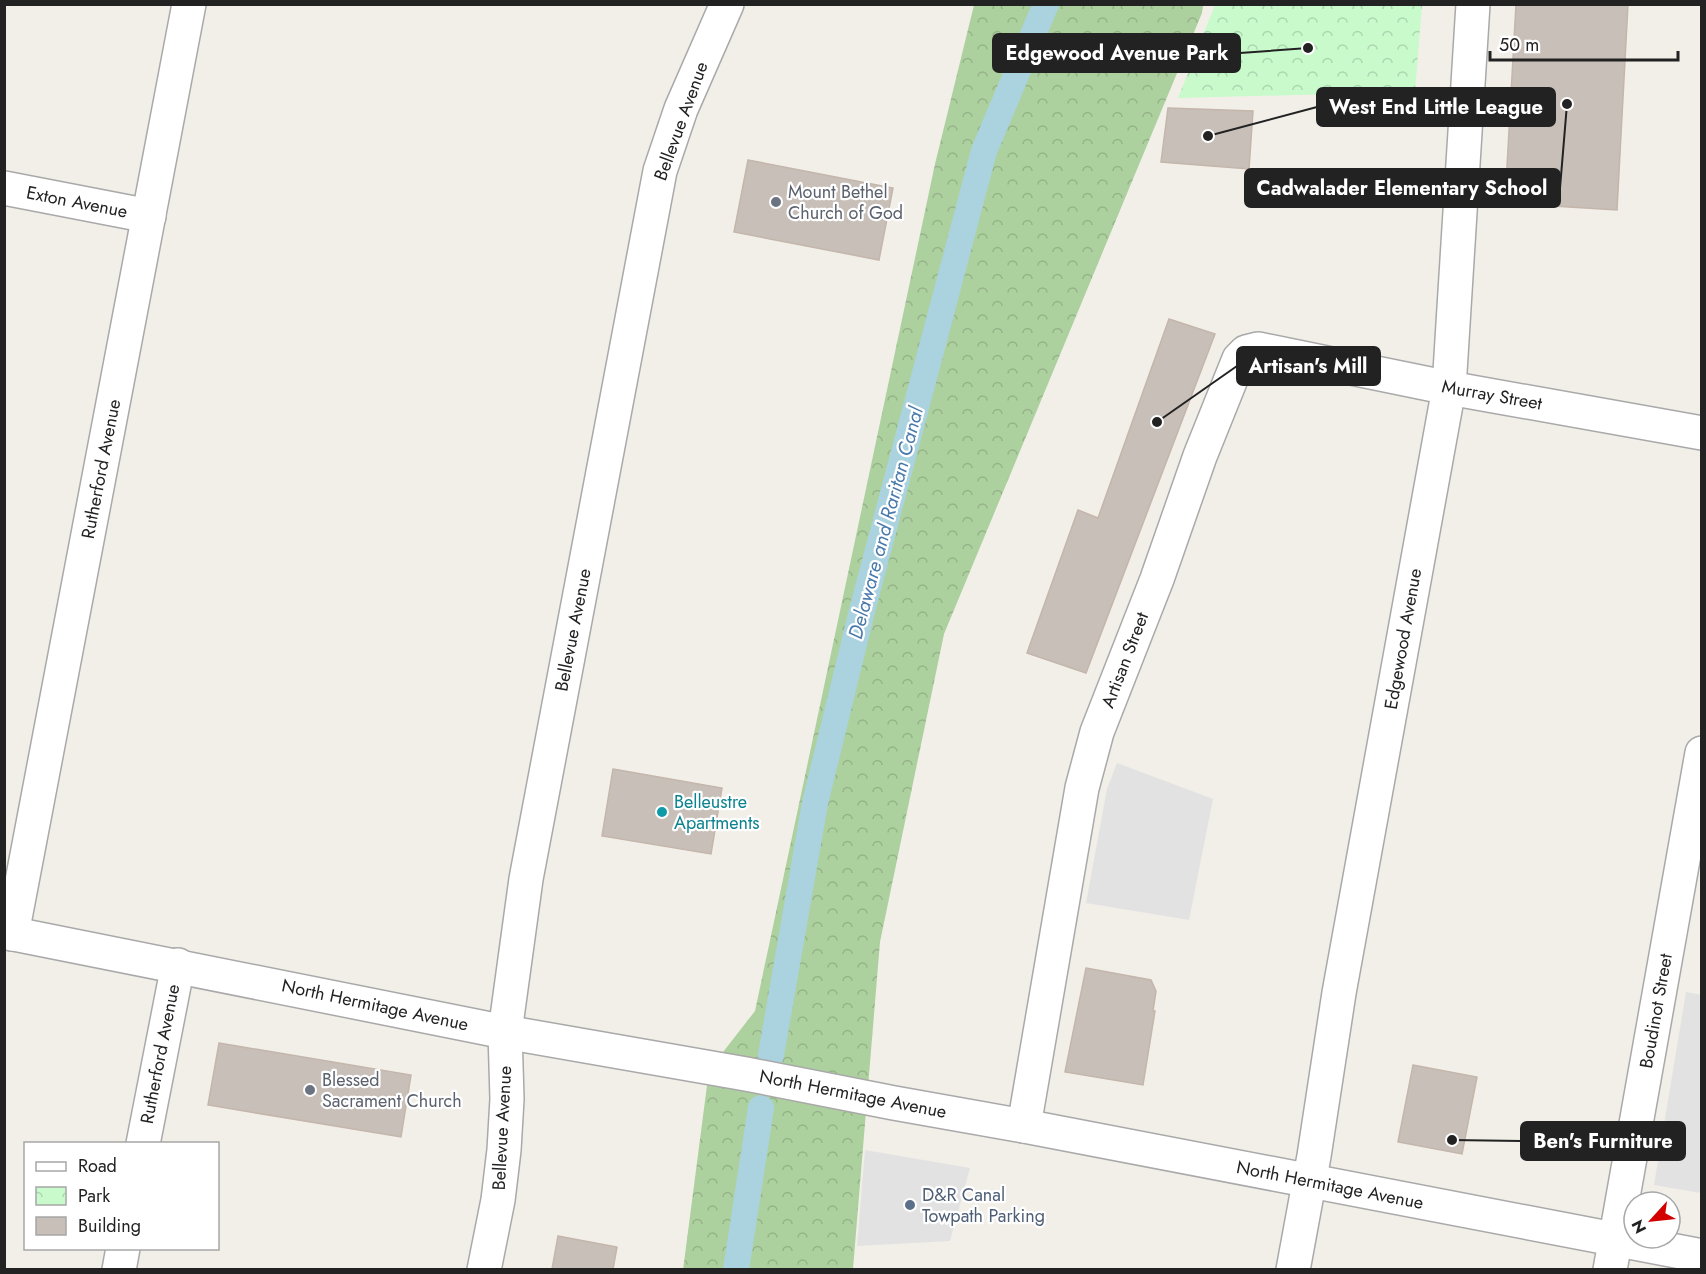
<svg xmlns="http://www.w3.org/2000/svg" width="1706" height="1274" font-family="Jost,sans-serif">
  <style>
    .forest { fill: url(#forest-crowns) }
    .park { fill: url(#park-crowns) }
    .parking { fill: #e2e2e2 }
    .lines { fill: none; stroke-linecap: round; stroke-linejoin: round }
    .canal { stroke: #aad3df; stroke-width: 26 }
    .building { fill: #c7bfb8; stroke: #c4b6ab; stroke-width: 1.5 }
    .minor-casing { stroke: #a9a9a9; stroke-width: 36 }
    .minor { stroke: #fff; stroke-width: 33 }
    .worship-dot { fill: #6b7280; stroke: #fff; stroke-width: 2 }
    .culture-dot { fill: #0f9aa8; stroke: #fff; stroke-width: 2 }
    .service-dot { fill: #5c6f8a; stroke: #fff; stroke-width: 2 }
    .labels { text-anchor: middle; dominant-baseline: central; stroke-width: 4.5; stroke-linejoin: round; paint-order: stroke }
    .street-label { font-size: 18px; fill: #222; stroke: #fff }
    .worship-label { font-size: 18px; fill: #5b616d; stroke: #fff; text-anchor: start }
    .culture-label { font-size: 18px; fill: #0d838f; stroke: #fff; text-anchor: start }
    .service-label { font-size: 18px; fill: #4e5e75; stroke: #fff; text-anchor: start }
    .water-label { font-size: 20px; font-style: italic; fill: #4a7aab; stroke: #fff }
    .leader { fill: none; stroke: #222; stroke-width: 2 }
    .callout-dot { fill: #222; stroke: #fff; stroke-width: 2 }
    .callout { fill: #222; stroke: #222; stroke-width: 2 }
    .callout-label { font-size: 20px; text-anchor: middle; font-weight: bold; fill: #fff }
  </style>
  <defs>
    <pattern id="forest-crowns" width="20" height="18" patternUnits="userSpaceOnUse" patternTransform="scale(1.5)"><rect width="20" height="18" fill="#add19e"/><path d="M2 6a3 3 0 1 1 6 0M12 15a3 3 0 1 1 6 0" fill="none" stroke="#95b388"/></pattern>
    <pattern id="park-crowns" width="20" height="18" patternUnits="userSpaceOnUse" patternTransform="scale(1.5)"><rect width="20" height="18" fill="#c8facc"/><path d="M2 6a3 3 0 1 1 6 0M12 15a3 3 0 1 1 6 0" fill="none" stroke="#acd6af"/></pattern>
  </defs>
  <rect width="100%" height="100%" fill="#f2efe9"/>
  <path class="forest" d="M974,5H1203L1202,13L944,634L880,942L853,1269L683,1270L709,1070L755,1011L935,164Z"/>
  <path class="park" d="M1215,5H1422L1415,92L1178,98Z"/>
  <g class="parking">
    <path d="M1117,763L1213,799L1189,920L1086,903L1107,789Z"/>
    <path d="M1686,992L1701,995V1193L1654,1185Z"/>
    <path d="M865,1150L970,1168L950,1241L857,1246Z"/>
  </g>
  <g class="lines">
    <g class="canal">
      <path d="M771,1055L815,803L863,607L984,151L1046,4"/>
      <path d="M736,1270L761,1108"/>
    </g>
  </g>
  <g class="building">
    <path d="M1516,4H1628L1617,210L1505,203Z"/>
    <path d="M1168,108L1253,111L1249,169L1161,162Z"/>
    <path d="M748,160L893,188L879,260L734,232Z"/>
    <path d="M1169,319L1215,334L1086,673L1027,653L1078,510L1098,518Z"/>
    <path d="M613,769L722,788L711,854L602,836Z"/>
    <path d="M1086,968L1151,980L1156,991L1153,1011H1155L1143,1085L1065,1072Z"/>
    <path d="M219,1043L411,1075L401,1137L208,1105Z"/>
    <path d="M1413,1065L1477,1077L1462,1154L1398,1142Z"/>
    <path d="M558,1236L617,1247L613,1269H552Z"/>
  </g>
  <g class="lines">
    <g class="minor-casing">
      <g id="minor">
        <path d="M4,188L149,216"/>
        <path d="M4,932L505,1032L746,1074L894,1103L1024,1126L1702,1256"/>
        <path d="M12,934L189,4"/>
        <path d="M1024,1126L1082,788L1097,732L1157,579L1200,456L1239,359L1246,352L1258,349L1449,388L1702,433"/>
        <path d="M143,1144L178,965"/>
        <path d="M119,1270L123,1248"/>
        <path d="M484,1270L498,1200L504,1150L507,1099L505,1032L526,879L660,171L681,109L727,4"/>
        <path d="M1293,1270L1314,1156L1339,993L1449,388L1473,4"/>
        <path d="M1610,1270L1702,753"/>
      </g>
    </g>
    <use href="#minor" class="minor"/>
  </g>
  <g class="worship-dot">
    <circle cx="776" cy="202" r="6"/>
    <circle cx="310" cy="1090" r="6"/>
  </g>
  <circle class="culture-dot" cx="662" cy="812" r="6"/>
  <circle class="service-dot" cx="910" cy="1205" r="6"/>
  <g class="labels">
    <g class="street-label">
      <text transform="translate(681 121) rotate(-70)">Bellevue Avenue</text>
      <text transform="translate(77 202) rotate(11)">Exton Avenue</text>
      <text transform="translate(1492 395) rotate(10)">Murray Street</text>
      <text transform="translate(101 469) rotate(-79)">Rutherford Avenue</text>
      <text transform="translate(573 630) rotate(-79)">Bellevue Avenue</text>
      <text transform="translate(1403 639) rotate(-80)">Edgewood Avenue</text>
      <text transform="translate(1125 660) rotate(-69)">Artisan Street</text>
      <text transform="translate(375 1005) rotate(12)">North Hermitage Avenue</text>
      <text transform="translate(1656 1011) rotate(-80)">Boudinot Street</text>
      <text transform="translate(160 1054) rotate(-79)">Rutherford Avenue</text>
      <text transform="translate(853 1094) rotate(11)">North Hermitage Avenue</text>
      <text transform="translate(502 1128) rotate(-87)">Bellevue Avenue</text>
      <text transform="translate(1330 1185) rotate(11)">North Hermitage Avenue</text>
    </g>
    <g class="worship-label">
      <text x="788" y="192">Mount Bethel<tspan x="788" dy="21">Church of God</tspan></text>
      <text x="322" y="1080">Blessed<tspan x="322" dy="21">Sacrament Church</tspan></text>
    </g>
    <g class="culture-label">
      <text x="674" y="802">Belleustre<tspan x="674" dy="21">Apartments</tspan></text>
    </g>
    <g class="service-label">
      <text x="922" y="1195">D&amp;R Canal<tspan x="922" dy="21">Towpath Parking</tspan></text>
    </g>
    <g class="water-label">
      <text transform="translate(886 523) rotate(-75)">Delaware and Raritan Canal</text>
    </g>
  </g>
  <path class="leader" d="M1308 48L1240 53M1208 136L1317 107M1567 104L1560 188M1157 422L1237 366M1452 1140L1521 1141"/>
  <g class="callout-dot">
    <circle cx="1308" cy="48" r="6"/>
    <circle cx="1208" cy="136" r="6"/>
    <circle cx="1567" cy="104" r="6"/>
    <circle cx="1157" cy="422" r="6"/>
    <circle cx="1452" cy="1140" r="6"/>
  </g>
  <g class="callout">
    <rect x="993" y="34" width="247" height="38" rx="6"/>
    <rect x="1317" y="88" width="238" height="38" rx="6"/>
    <rect x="1245" y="169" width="315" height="38" rx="6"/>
    <rect x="1237" y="347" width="143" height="38" rx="6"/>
    <rect x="1521" y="1122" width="164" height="38" rx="6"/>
  </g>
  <g class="callout-label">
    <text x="1117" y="60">Edgewood Avenue Park</text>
    <text x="1436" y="114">West End Little League</text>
    <text x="1402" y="195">Cadwalader Elementary School</text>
    <text x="1308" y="373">Artisan's Mill</text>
    <text x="1603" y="1148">Ben's Furniture</text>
  </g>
  <rect width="1706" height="1274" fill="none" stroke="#222222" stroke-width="12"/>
  <rect x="24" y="1142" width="195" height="108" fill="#ffffff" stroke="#a7a7a7" stroke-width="1.5"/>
  <rect x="36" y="1162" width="30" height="9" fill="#ffffff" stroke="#a7a7a7" stroke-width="1.5"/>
  <text x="78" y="1172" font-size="18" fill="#222222">Road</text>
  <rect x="36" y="1187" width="30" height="18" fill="url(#park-crowns)" stroke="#a7a7a7" stroke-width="1.5"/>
  <text x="78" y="1202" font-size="18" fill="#222222">Park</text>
  <rect x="36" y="1217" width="30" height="18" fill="#c7bfb8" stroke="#a7a7a7" stroke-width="1.5"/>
  <text x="78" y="1232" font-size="18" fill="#222222">Building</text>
  <g transform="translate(1652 1220) rotate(243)"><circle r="28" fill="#ffffff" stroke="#a7a7a7" stroke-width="1.5"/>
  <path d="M0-4.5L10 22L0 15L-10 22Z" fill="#d40000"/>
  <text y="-9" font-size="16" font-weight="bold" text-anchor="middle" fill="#222222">N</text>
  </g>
  <path d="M1490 51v9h188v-9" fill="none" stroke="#222222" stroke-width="3"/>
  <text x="1499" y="51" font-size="18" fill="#222222" stroke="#ffffff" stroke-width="4.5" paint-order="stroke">50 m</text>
</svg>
